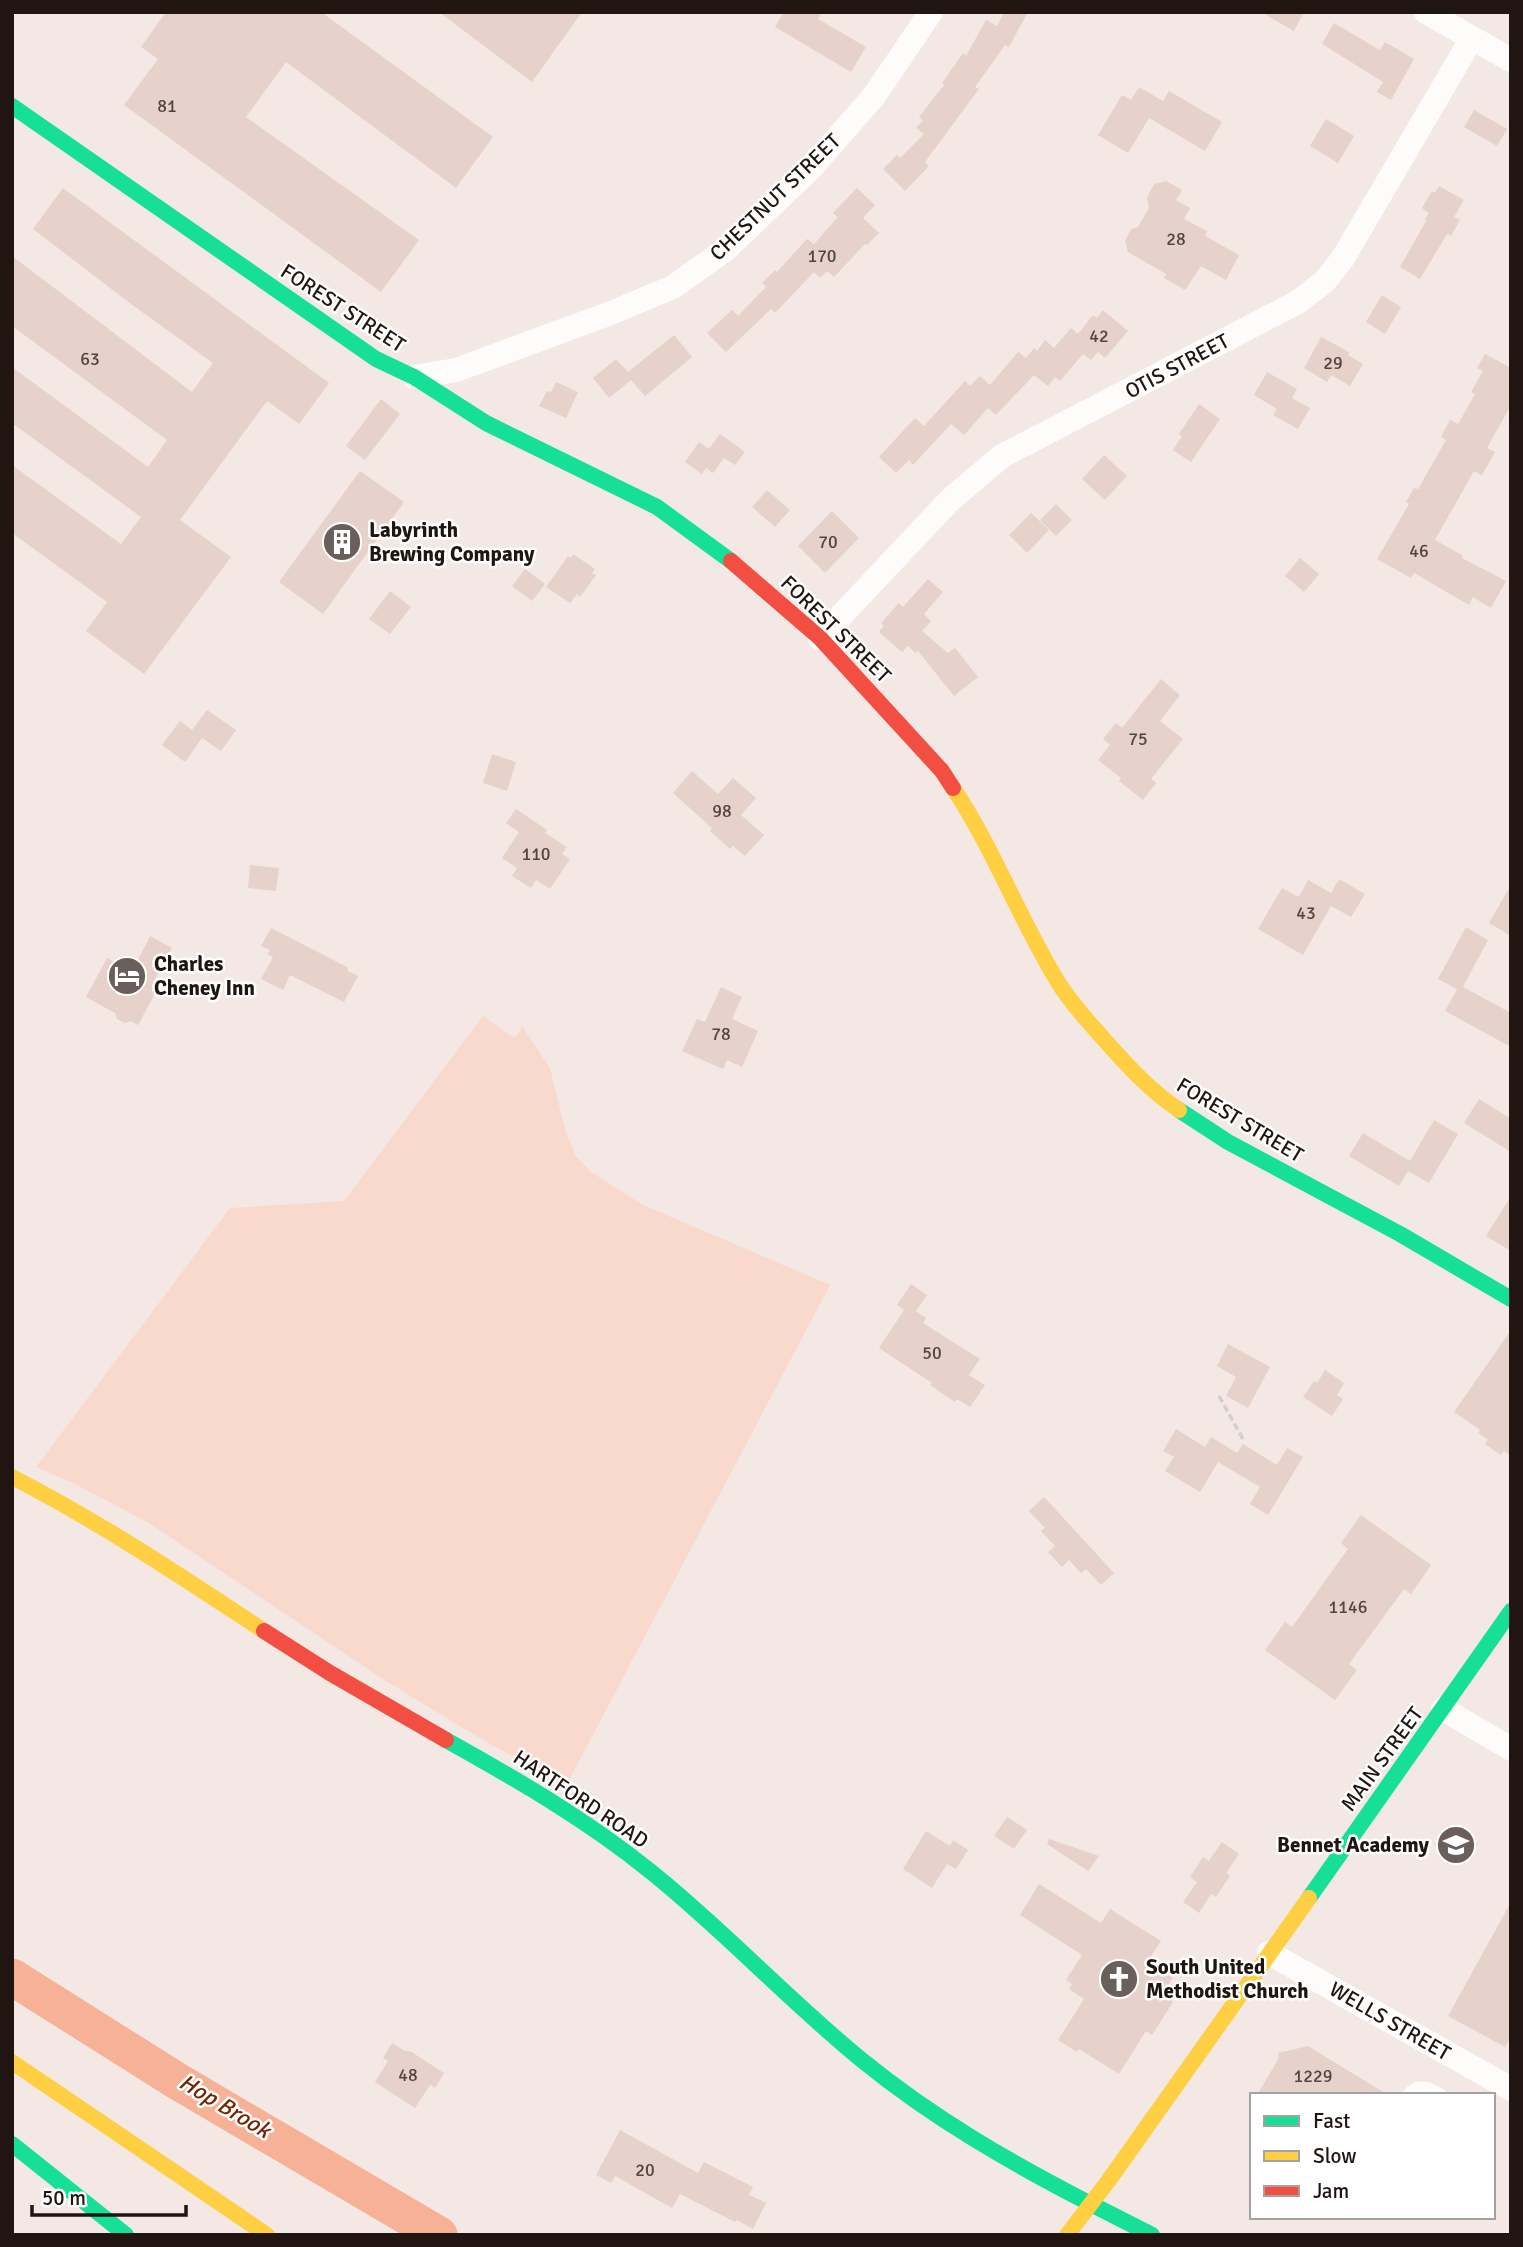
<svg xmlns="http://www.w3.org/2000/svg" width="1523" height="2247" font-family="Signika,sans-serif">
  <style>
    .green { fill: #f9d9cc }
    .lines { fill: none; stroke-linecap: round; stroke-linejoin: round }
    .river { stroke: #f6b197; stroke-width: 37 }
    .building { fill: #e6d2ca }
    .path { stroke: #d4cfce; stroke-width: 3.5; stroke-dasharray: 7 3.5; stroke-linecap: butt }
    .lane { stroke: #fdfcfb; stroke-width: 12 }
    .street { stroke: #fdfcfb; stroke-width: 24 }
    .fast { stroke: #16e098; stroke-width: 16 }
    .slow { stroke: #ffcf43; stroke-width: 16 }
    .jam { stroke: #f24e42; stroke-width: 16 }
    .labels { text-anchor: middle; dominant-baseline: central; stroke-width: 5; stroke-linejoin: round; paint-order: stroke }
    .number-label { font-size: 18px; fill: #52443f }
    .street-label { font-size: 21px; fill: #211511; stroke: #fff }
    .poi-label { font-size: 21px; font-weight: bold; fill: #211511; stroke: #fff; text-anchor: start }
    .water-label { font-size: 23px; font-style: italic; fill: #762500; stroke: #fff }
  </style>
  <rect width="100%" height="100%" fill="#f3e8e3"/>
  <path class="green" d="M483,1016L515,1038L522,1026L550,1068L566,1133L576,1156L591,1172L643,1205L830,1285L566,1786L476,1736L386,1681L149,1523L75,1484L36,1467L230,1208L344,1201Z"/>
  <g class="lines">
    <path class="river" d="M12,1977L177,2081L439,2235"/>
  </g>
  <g class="building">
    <path d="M166,12H321L493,137L456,188L286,62L246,117L419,240L381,292L124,105L158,59L141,47Z"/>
    <path d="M439,12H582L532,82Z"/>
    <path d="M784,12H822L818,19L866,47L851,72L775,27Z"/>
    <path d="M1004,12H1028L1009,47L1005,45L975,87L979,89L925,162L929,166L905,191L883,169L897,155L900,158L924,134L916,128L923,120L919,117L944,85L942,83L963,53L966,56L986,20L997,26Z"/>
    <path d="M1261,12H1304L1294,31Z"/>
    <path d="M1334,23L1380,50L1385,42L1414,59L1391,100L1377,92L1383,82L1322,44Z"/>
    <path d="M1139,87L1163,101L1169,91L1222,122L1205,151L1149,118L1128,153L1098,135L1122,95L1131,100Z"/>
    <path d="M1474,110L1507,129L1497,146L1464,127Z"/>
    <path d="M1326,119L1354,136L1338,163L1310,146Z"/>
    <path d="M1166,181L1182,190L1176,200L1190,208L1184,219L1207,231L1205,236L1239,255L1226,280L1201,266L1185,290L1164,278L1166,274L1128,252L1125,241L1131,229L1138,227L1149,208L1147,198L1154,184Z"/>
    <path d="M1439,186L1464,200L1454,217L1460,220L1451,236L1447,234L1420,279L1400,267L1426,221L1425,220L1429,213L1422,208L1432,191L1435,193Z"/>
    <path d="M63,188L329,383L299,424L267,401L180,520L231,557L144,674L86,631L107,602L12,533V465L121,544L141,517L12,423V367L148,467L167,440L12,326V256L192,392L213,363L131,304L33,229Z"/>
    <path d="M857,188L875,205L863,218L879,233L867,245L865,244L834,277L827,271L820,278L814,272L775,313L771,309L726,352L707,333L732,310L738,316L766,287L762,283L775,270L777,272L807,239L814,244L838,217L833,213Z"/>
    <path d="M1382,295L1401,307L1385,334L1366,322Z"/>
    <path d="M1103,310L1128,331L1105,358L1098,352L1091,360L1083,354L1060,381L1055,377L1048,386L1034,375L996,415L988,408L964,435L951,424L913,465L909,460L896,473L879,457L915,418L924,426L965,381L970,386L980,376L990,385L1018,352L1026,358L1034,348L1037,351L1045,340L1054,348L1071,328L1078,334L1093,315L1097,318Z"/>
    <path d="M674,335L692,357L645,396L631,380L609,398L593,378L616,359L628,372Z"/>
    <path d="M1321,337L1349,352L1348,355L1363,364L1350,386L1331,375L1327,382L1304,368Z"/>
    <path d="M1485,354L1511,368V405L1487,448L1495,452L1482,475L1474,471L1435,540L1462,555V558L1506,581L1491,608L1473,597L1469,605L1414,573L1411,578L1377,559L1409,504L1406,502L1414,488L1418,489L1446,440L1441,437L1450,420L1458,424L1475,394L1471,392L1483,371L1477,368Z"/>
    <path d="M1267,372L1297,389L1292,398L1310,408L1298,429L1273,415L1277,409L1254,395Z"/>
    <path d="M556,382L578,392L566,418L539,406L547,391L551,392Z"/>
    <path d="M381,399L400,414L365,460L346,446Z"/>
    <path d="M1199,404L1220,419L1191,462L1173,450L1182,436L1179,434Z"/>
    <path d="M720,434L745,452L735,465L724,458L713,473L706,468L702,474L685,462L699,442L709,449Z"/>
    <path d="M1104,455L1127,476L1105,500L1082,479Z"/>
    <path d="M360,471L404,502L323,614L279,582Z"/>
    <path d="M767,490L790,510L775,527L752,507Z"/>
    <path d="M1056,504L1072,520L1056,536L1040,520Z"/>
    <path d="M832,511L859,538L825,573L798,546Z"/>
    <path d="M1031,513L1049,530L1027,553L1009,535Z"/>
    <path d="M573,554L595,569L592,573L596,575L580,597L577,594L570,603L546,587L568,556L571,558Z"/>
    <path d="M1300,558L1319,574L1304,592L1285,576Z"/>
    <path d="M525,569L545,584L532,601L512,586Z"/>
    <path d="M928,579L943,592L924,614L931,621L922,631L948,653L955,648L978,677L954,696L918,651L916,653L908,646L902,652L879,632L884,626L881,623L899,603L903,607Z"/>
    <path d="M390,591L411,607L390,634L369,619Z"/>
    <path d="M1161,679L1180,695L1160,721L1183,739L1151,779L1156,783L1143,800L1119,781L1121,778L1098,760L1110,745L1103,739L1116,723L1122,728Z"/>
    <path d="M207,710L236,730L221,751L202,738L185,762L162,745L180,721L192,730Z"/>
    <path d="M492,754L516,762L507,791L483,783Z"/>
    <path d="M692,771L718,794L733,778L756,798L741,815L764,835L745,856L733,846L730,849L710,831L712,828L673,793Z"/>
    <path d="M516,809L547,830L545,833L567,847L562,854L570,859L550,889L536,880L531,888L512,876L517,868L502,858L519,832L506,823Z"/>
    <path d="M250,865L279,868L276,891L248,888Z"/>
    <path d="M1339,879L1365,894L1351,917L1331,906L1303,955L1258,929L1282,888L1299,897L1308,880L1331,893Z"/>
    <path d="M1511,885V936L1489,923Z"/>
    <path d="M1466,927L1488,940L1463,987L1511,1013V1047L1445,1011L1457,989L1438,979Z"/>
    <path d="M271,928L347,967L348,971L358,976L344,1002L290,975L283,990L261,979L273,957L267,954L270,950L261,946Z"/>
    <path d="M150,936L172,948L153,983L159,986L138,1025L130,1021L125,1023L117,1019L115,1013L86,997L107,958L127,969L133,957L138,960Z"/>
    <path d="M721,987L742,997L732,1019L758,1031L742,1067L727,1060L723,1069L682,1051L697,1019L705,1022Z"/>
    <path d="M1479,1099L1511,1119V1152L1464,1123Z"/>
    <path d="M1434,1120L1458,1134L1429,1183L1408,1171L1399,1186L1349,1156L1363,1133L1410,1161Z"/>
    <path d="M1511,1196V1251L1486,1236Z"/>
    <path d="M911,1284L927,1295L916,1311L926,1318L923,1323L980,1359L969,1375L985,1385L970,1407L957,1399L955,1402L930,1385L932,1383L879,1348L904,1310L897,1305Z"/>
    <path d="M1511,1330V1456L1504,1451L1501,1455L1485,1444L1488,1440L1478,1433L1480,1430L1454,1412Z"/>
    <path d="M1228,1344L1270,1367L1248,1408L1226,1396L1236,1377L1217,1366Z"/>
    <path d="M1325,1370L1344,1383L1337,1395L1343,1399L1332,1416L1303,1397L1314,1381L1317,1383Z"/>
    <path d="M1176,1429L1205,1447L1211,1437L1237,1453L1243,1444L1277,1465L1287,1448L1303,1457L1268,1515L1250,1504L1260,1487L1218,1462L1200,1492L1165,1471L1174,1457L1163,1451Z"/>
    <path d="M1044,1497L1114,1573L1101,1585L1086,1569L1081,1573L1069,1560L1062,1567L1048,1552L1055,1546L1041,1531L1045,1528L1029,1511Z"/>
    <path d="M1361,1515L1431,1565L1411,1594L1404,1589L1349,1664L1357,1670L1335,1700L1265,1650L1285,1622L1292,1627L1348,1549L1341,1543Z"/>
    <path d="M1007,1817L1027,1830L1014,1849L994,1836Z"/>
    <path d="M926,1831L950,1846L953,1840L968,1850L956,1869L947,1864L932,1888L903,1869Z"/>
    <path d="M1049,1839L1099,1856L1088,1871L1047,1844Z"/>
    <path d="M1222,1842L1239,1854L1226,1873L1230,1876L1216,1897L1211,1894L1199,1913L1183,1902L1197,1882L1190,1877L1203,1857L1209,1861Z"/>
    <path d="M1039,1884L1101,1923L1110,1909L1161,1941L1147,1962L1173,1978L1169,1983L1177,1988L1170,1999L1173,2002L1152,2035L1146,2031L1119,2074L1079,2049L1077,2052L1058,2040L1084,1999L1069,1989L1072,1984L1066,1980L1082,1955L1020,1915Z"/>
    <path d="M1511,1902V2037L1505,2047L1448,2016Z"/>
    <path d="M392,2043L405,2051H410L444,2073L435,2088L430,2085L415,2108L375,2082L388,2061L383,2058Z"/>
    <path d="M1308,2046L1388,2095H1257L1279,2058L1278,2053Z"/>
    <path d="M620,2130L698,2173L704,2162L753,2187L749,2195L766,2203L753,2229L737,2220L735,2222L680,2194L672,2208L615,2176L611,2183L596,2175Z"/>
  </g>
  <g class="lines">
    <path class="path" d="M1219,1396L1244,1441"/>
    <path class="lane" d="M1408,2095C1418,2082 1429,2088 1441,2095"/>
    <g class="street">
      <path d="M1426,12L1511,60"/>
      <path d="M414,377L456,370L611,313L673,287L725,250L811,168L874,96L931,12"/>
      <path d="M820,638L950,500L1002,456L1298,302L1325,281L1343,258L1472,38"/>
      <path d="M1443,1709L1511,1749"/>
      <path d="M1269,1953L1511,2089"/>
    </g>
    <g class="fast">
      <path d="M12,106L376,359L414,377L486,423L657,507L731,561"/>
      <path d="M1179,1110L1228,1142L1400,1234L1511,1299"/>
      <path d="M446,1740C516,1779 587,1820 650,1871C724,1930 789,2001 863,2061C933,2118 1011,2163 1091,2204"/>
      <path d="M1309,1898L1511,1611"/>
      <path d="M12,2144L126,2235"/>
      <path d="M1091,2204L1152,2235"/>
    </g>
    <g class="slow">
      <path d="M953,788C994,849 1019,919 1058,982C1070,1002 1086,1019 1101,1036C1125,1063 1149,1090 1179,1110"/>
      <path d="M12,1477C100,1522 182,1577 264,1631"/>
      <path d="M12,2062L267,2235"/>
      <path d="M1067,2235L1109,2180L1309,1898"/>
    </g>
    <g class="jam">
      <path d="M731,561L820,638L942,771L953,788"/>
      <path d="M264,1631L330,1673L446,1740"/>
    </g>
  </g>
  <defs>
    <g id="building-disc" transform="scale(2.0125)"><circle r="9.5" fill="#6a5f5a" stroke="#fff"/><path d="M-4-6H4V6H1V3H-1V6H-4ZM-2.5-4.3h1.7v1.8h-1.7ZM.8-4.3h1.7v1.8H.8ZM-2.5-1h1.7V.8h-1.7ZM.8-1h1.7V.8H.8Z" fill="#fff"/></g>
    <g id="hotel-disc" transform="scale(2.0125)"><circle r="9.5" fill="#6a5f5a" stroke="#fff"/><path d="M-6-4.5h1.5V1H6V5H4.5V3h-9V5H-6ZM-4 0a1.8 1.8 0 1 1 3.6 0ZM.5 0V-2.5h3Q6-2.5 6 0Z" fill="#fff"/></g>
    <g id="school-disc" transform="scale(2.0125)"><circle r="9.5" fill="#6a5f5a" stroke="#fff"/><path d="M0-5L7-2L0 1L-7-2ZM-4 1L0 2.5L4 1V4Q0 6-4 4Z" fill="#fff"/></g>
    <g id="church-disc" transform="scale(2.0125)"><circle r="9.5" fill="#6a5f5a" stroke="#fff"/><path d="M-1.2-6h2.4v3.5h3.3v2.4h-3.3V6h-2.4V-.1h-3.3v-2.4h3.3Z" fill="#fff"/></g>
  </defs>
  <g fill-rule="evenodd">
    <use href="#building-disc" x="342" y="542"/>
    <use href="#hotel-disc" x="127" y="976"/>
    <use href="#school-disc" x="1456" y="1845"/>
    <use href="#church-disc" x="1119" y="1979"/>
  </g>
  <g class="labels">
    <g class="number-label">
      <text x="167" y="106">81</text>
      <text x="1176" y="239">28</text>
      <text x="822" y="256">170</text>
      <text x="1099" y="336">42</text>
      <text x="90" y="359">63</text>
      <text x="1333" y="363">29</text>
      <text x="828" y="542">70</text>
      <text x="1419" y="551">46</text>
      <text x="1138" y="739">75</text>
      <text x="722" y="811">98</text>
      <text x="536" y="854">110</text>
      <text x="1306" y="913">43</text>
      <text x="721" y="1034">78</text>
      <text x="932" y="1353">50</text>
      <text x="1348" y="1607">1146</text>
      <text x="408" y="2075">48</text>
      <text x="1313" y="2076">1229</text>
      <text x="645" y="2170">20</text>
    </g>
    <g class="street-label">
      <text transform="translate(775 197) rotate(-44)">CHESTNUT STREET</text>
      <text transform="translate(343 308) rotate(33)">FOREST STREET</text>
      <text transform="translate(1177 366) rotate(-28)">OTIS STREET</text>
      <text transform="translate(836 629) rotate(44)">FOREST STREET</text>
      <text transform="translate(1240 1120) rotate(31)">FOREST STREET</text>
      <text transform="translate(1382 1759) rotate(-54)">MAIN STREET</text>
      <text transform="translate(581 1799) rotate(34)">HARTFORD ROAD</text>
      <text transform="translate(1390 2021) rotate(30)">WELLS STREET</text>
    </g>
    <g class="poi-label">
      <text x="369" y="530">Labyrinth<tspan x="369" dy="24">Brewing Company</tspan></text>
      <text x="154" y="964">Charles<tspan x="154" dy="24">Cheney Inn</tspan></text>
      <text x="1429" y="1845" text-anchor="end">Bennet Academy</text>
      <text x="1146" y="1967">South United<tspan x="1146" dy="24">Methodist Church</tspan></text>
    </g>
    <g class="water-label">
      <text transform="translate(225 2106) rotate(31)">Hop Brook</text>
    </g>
  </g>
  <rect width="1523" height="2247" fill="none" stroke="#211511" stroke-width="28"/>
  <rect x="1250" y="2093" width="245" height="126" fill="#ffffff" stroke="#a6a1a0" stroke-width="2"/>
  <rect x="1264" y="2116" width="35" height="10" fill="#16e098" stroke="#a6a1a0" stroke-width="2"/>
  <text x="1313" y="2128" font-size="21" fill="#211511">Fast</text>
  <rect x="1264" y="2151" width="35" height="10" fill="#ffcf43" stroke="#a6a1a0" stroke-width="2"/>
  <text x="1313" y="2163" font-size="21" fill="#211511">Slow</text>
  <rect x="1264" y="2186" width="35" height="10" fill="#f24e42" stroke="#a6a1a0" stroke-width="2"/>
  <text x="1313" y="2198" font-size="21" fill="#211511">Jam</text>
  <path d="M32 2205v10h154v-10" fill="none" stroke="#211511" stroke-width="3.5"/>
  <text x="42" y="2205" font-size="21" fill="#211511" stroke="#ffffff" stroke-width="5" paint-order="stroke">50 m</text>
</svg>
